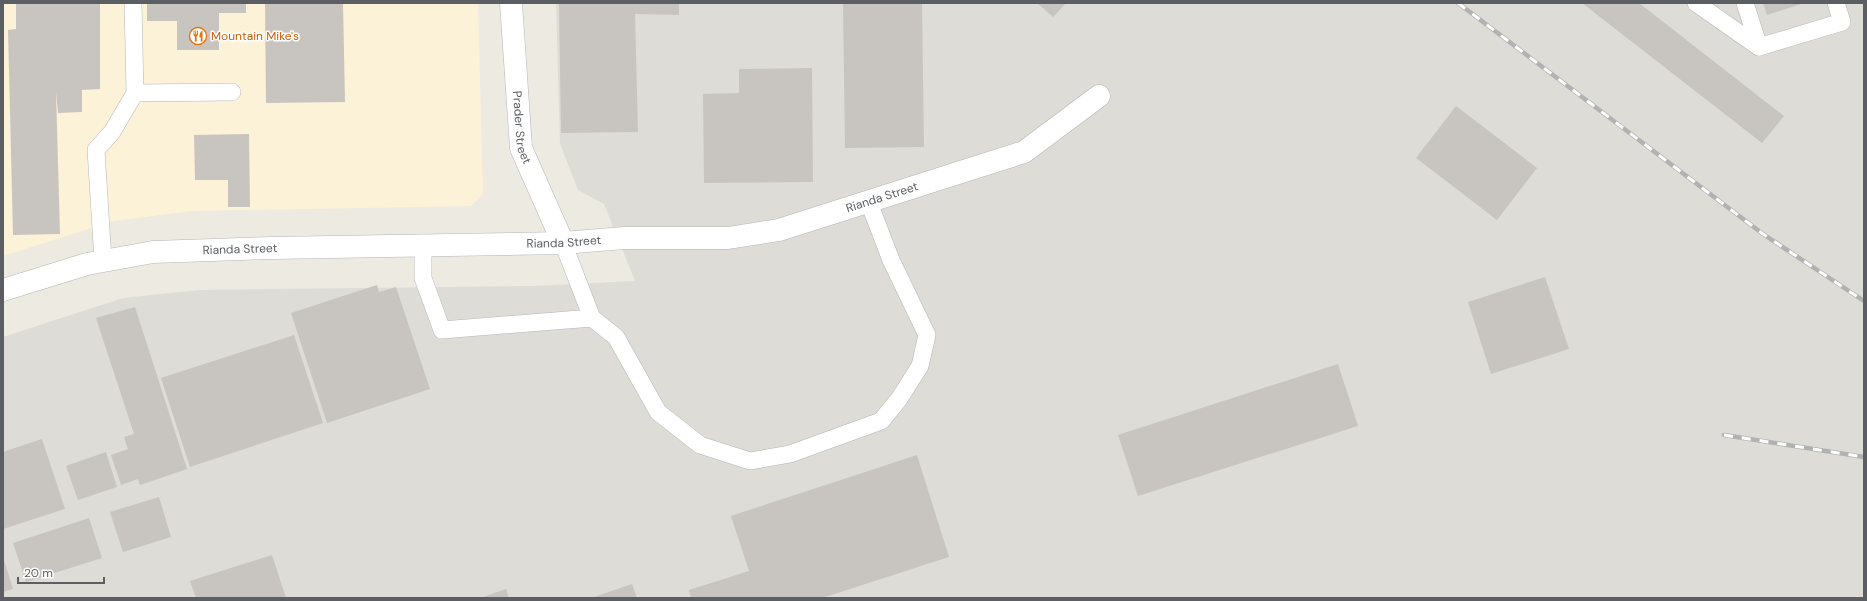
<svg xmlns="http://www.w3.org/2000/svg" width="1867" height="601" font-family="'DM Sans',sans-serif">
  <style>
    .commercial { fill: #fcf2d8 }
    .industrial { fill: #dedcd7 }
    .building { fill: #c8c4c0 }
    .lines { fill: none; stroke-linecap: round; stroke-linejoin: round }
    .service-casing { stroke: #b3b5b9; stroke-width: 18 }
    .minor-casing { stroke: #b3b5b9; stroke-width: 23 }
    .service { stroke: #fff; stroke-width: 17 }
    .minor { stroke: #fff; stroke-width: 22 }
    .rail-casing { stroke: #b1b2b2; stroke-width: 4.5 }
    .rail { stroke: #fff; stroke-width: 3; stroke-dasharray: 9; stroke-linecap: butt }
    .labels { text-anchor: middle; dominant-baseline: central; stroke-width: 3; stroke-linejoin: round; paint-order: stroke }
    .food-label { font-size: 12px; fill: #c56008; stroke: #fff; text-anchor: start }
    .street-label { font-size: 12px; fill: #5b5e62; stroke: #fff }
  </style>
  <rect width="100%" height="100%" fill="#edeae2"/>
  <path class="commercial" d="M3,3H478L483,194L471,206L192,211L114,221L3,256Z"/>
  <path class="industrial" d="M556,3H1864V598H3V337L123,298L199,290L535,286L635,281L604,204L578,190L560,144Z"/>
  <g class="building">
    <path d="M16,3H100V89L82,90V112L58,113L56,92L60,234L13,235L8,30L16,29Z"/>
    <path d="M147,3H246V13H219V50H177V21H147Z"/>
    <path d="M265,3H343L345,102L266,103Z"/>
    <path d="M559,3H679V15L635,14L638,132L561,133Z"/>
    <path d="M843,3H922L924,147L845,148Z"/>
    <path d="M1037,3H1066L1053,17Z"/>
    <path d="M1582,3H1639L1784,116L1762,143Z"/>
    <path d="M1763,3H1804L1767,15Z"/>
    <path d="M812,68L813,182L704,183L703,94L739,93V69Z"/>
    <path d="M1456,106L1537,168L1497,220L1416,158Z"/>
    <path d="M249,134L250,207H228V180H195L194,135Z"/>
    <path d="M1545,277L1569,349L1491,374L1468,302Z"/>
    <path d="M377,285L379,292L396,287L430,389L327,423L291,313Z"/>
    <path d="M135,307L187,469L140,485L138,479L121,485L111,455L128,449L124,437L134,434L96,318Z"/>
    <path d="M294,335L323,423L190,467L161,378Z"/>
    <path d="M1338,364L1358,426L1138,496L1118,435Z"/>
    <path d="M42,439L65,509L3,529V452Z"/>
    <path d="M106,452L117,487L78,500L66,466Z"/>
    <path d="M917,455L949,557L822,598H691L689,590L749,571L731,516Z"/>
    <path d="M159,497L171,537L123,552L110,512Z"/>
    <path d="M89,518L102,558L26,582L13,543Z"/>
    <path d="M272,555L286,598H196L190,581Z"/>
    <path d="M3,557L13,589L3,592Z"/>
    <path d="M632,584L637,598H591Z"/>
    <path d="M506,589L509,598H480Z"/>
  </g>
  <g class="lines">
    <g class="service-casing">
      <g id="service">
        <path d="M1696,3L1759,47"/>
        <path d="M1745,3L1759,47L1842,22L1836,3"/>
        <path d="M135,93L232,92"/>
        <path d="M563,243L592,318L616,337L658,412L700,445L750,461L790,454L881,421L899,399L920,366L927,335L891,260L868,200"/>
        <path d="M423,246V278L442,330L592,318"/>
        <path d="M103,261L96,150L112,132L135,93L133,3"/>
      </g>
    </g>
    <g class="minor-casing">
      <g id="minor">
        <path id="s1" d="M511,3L521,148L563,243"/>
        <path id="s2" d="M3,290L87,264L153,252L272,248L563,243L624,238H728L779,230L1024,152L1099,96"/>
      </g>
    </g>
    <use href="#service" class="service"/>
    <use href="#minor" class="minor"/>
    <g class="rail-casing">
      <g id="rail">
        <path d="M1458,3L1763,234L1864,301"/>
        <path d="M1724,435L1864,457"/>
      </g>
    </g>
    <use href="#rail" class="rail"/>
  </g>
  <defs>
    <g id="restaurant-ring" transform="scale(0.9)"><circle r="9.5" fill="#fff" stroke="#e8710a" stroke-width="1.5"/><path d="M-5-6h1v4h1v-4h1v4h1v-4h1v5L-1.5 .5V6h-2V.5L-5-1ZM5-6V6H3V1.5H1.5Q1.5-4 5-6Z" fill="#e8710a"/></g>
  </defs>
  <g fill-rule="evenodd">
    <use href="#restaurant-ring" x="198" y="36"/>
  </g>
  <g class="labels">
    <g class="food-label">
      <text x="211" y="36">Mountain Mike's</text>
    </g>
    <g class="street-label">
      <text stroke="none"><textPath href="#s1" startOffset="125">Prader Street</textPath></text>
      <text stroke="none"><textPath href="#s2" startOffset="890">Rianda Street</textPath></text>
      <text stroke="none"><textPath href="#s2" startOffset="566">Rianda Street</textPath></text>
      <text stroke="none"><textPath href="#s2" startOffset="242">Rianda Street</textPath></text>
    </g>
  </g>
  <rect width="1867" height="601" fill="none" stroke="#5b5e62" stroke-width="8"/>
  <path d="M18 577v6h86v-6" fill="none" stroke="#5b5e62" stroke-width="2"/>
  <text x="24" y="577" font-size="12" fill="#5b5e62" stroke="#ffffff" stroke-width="3" paint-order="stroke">20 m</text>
</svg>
